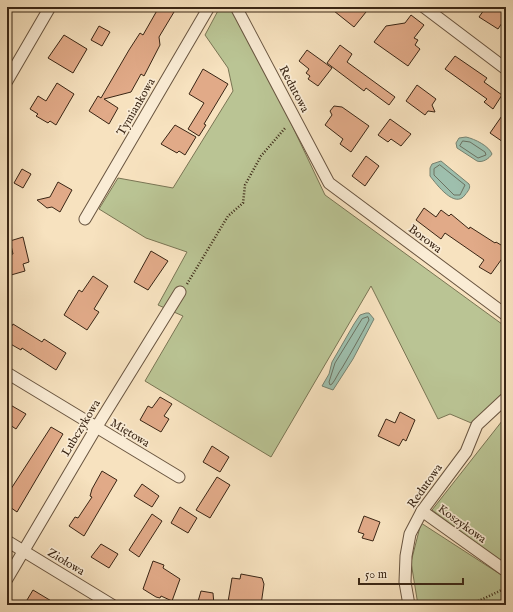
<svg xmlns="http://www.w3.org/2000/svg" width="513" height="612" font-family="'IM FELL English',serif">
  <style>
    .green { fill: #bac494; stroke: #7a7554 }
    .water { fill: #9ebfad; stroke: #768270 }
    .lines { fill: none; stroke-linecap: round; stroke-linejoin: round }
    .shore { stroke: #6c7261; stroke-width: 1 }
    .building { fill: #e1aa88; stroke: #3a2615 }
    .minor-casing { stroke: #695540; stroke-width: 13 }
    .path { stroke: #3a2615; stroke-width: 2.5; stroke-dasharray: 1 2; stroke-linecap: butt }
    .minor { stroke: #faecd5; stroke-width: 11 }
    .labels { text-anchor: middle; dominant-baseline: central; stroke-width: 3.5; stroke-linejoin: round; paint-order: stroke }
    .street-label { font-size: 12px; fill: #3a2615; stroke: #faecd5 }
  </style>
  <rect width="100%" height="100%" fill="#f7e2bf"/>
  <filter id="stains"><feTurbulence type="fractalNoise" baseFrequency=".005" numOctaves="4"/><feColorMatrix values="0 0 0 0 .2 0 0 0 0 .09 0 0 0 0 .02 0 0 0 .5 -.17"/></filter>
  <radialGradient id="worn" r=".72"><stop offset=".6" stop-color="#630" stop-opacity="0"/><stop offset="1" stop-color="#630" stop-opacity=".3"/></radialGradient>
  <g class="green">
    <path d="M220,7H231L281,102L325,195L506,327V393L476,425L450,414L438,419L371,286L271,457L145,381L183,316L158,305L187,252L146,238L99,209L118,178L173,188L233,91L228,68L205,35Z"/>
    <path d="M506,416V555L501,562L432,510Z"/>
    <path d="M421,523L506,578V605H418L411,562Z"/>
  </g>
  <g class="water">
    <path d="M466,137C475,139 489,146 492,154C489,159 482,163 477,161L457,148L456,143L459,138Z"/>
    <path d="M441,161L469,184C471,188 468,191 465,195C455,209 437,185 430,176V168L432,164Z"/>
    <path d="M366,313H369L374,319L353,359L333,390L322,386L329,374L332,362L354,324L360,315Z"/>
  </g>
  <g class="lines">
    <g class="shore">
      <path d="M463,141L470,142L485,152L486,155L478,158L460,146Z"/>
      <path d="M440,165L465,185L460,195H454L434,175V169Z"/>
      <path d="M368,317L369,320C360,337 352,351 342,368C338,373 336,379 332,384L330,385L329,382L335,363L362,319Z"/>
    </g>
  </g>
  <g class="building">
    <path d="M159,7H177L159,37L160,45L144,76L141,74L131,92L104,99L118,108L109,124L89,111L98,96L101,98L129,50L140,33L143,35Z"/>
    <path d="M329,7H370L354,27Z"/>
    <path d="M486,7H496L506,13V17L498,29L479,17Z"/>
    <path d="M411,15L424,25L414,38L418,40L415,45L420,49L408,66L374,42L386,26L405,23Z"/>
    <path d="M99,26L110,32L102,46L91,40Z"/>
    <path d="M64,35L87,49L73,73L48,58Z"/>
    <path d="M340,45L352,54L347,62L395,97L389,105L366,88L364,91L327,63Z"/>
    <path d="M307,50L332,68L318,86L308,79L310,76L306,73L309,69L299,61Z"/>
    <path d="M455,56L487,78L484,82L502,95L493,109L484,102L487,99L445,69Z"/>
    <path d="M203,69L228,84L204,124L206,125L199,136L188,129L204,103L189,94Z"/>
    <path d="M57,83L74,94L56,125L50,121L48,123L36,116L38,114L30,109L38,96L46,101Z"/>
    <path d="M417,85L436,99L432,105L435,112L428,111L425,115L406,101Z"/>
    <path d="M334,106L342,107L369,126L351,152L340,144L343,139L325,125L332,115L330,111Z"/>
    <path d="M506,110V144L490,133Z"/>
    <path d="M390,119L411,134L401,146L391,139L388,142L378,135Z"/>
    <path d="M175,125L196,137L185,155L179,151L177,153L161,144Z"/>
    <path d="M366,156L379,166L365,186L352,176Z"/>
    <path d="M22,169L31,174L23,188L14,183Z"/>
    <path d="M58,182L72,190L60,212L52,207L47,208L37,200L50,197Z"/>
    <path d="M424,208L436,217L441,210L449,216L451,214L469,229L470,227L495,243L496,242L506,248V253L491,274L479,267L484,260L445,233L441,239L416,220Z"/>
    <path d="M23,237L29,262L23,264L25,271L11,275L7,261V255L13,254L10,241Z"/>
    <path d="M151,251L168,261L148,290L134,282Z"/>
    <path d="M93,276L108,286L94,309L99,312L87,330L64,315L79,290L82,292Z"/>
    <path d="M13,324L42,342L44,339L66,353L56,370L22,348L21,350L7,342V334Z"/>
    <path d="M160,397L172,404L164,416L169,419L161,432L140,420L148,406L152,408Z"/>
    <path d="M7,403L26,414L16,429L7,423Z"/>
    <path d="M400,412L415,420L406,441L403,439L399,446L378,436L386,419L395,423Z"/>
    <path d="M51,427L63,434L17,512L7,505V495Z"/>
    <path d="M212,446L229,457L220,472L203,462Z"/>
    <path d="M102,471L117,480L84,536L69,526L75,517L78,518L92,497L90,496L92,489Z"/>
    <path d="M217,477L230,485L210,518L196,510Z"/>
    <path d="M142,484L159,496L152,507L134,496Z"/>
    <path d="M180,507L197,518L188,533L171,523Z"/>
    <path d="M152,514L162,521L139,557L129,550Z"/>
    <path d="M364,516L380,522L373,541L362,538L364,534L358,532Z"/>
    <path d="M101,544L118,554L109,568L91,557Z"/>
    <path d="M153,561L164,565L163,568L180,579L172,601L161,596L160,598L156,597L143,589Z"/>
    <path d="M241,574L262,578L264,584L261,605L228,602L232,578L240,579Z"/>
    <path d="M33,590L58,605H24Z"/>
    <path d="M201,591L213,593L214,605H197Z"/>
  </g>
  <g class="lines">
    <g class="minor-casing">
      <g id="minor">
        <path d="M236,7L329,183L506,315"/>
        <path d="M424,7L506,69"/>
        <path d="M7,81L50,7"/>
        <path d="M85,219L209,7"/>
        <path d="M7,373L179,477"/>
        <path d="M422,511L506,571"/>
        <path d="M7,541L112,605"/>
        <path d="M7,579L96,428L180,292"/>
        <path d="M409,605L405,582L406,556L410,534L422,511L466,452L477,425L506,398"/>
      </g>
    </g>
    <g class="path">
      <path d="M187,284L228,216L243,203L245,185L261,156L286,127"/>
      <path d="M470,605L506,588"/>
    </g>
    <use href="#minor" class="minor"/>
  </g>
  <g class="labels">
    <g class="street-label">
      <text transform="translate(294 89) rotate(62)">Redutowa</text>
      <text transform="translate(136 107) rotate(-60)">Tymiankowa</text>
      <text transform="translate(425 239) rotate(37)">Borowa</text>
      <text transform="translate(81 428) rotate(-59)">Lubczykowa</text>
      <text transform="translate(130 433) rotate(31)">Miętowa</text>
      <text transform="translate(425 486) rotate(-55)">Redutowa</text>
      <text transform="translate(462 524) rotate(36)">Koszykowa</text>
      <text transform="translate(66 562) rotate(31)">Ziołowa</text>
    </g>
  </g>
  <rect width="513" height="612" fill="none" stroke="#f7e2bf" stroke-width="24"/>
  <rect x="8" y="8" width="497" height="596" fill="none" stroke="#3a2615" stroke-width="2"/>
  <rect x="12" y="12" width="489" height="588" fill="none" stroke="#3a2615"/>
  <path d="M359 578v6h104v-6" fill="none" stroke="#3a2615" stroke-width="2"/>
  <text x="365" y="578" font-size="12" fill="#3a2615" stroke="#faecd5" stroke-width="3" paint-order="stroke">50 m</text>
  <rect width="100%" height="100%" filter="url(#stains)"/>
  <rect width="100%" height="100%" fill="url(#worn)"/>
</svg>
